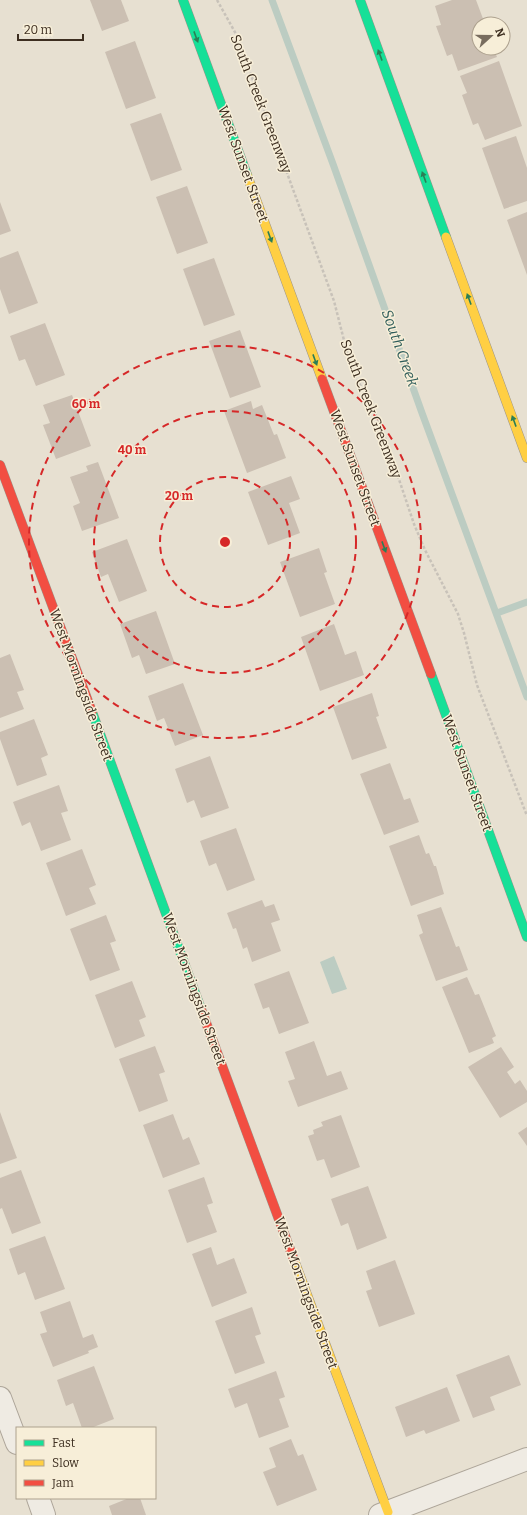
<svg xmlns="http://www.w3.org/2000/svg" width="527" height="1515" font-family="Bitter,serif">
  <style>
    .water { fill: #bcccc2 }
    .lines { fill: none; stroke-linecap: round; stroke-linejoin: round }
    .stream { stroke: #bcccc2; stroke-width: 7 }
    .building { fill: #cbbfb2 }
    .street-casing { stroke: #ada599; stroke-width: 24 }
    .fast-casing { stroke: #9c958a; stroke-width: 10 }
    .slow-casing { stroke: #9c958a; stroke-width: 10 }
    .jam-casing { stroke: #9c958a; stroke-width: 10 }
    .path { stroke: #c8c2b9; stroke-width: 2.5; stroke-dasharray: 3 2; stroke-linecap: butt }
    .street { stroke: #efebe3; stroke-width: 22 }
    .fast { stroke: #16e098; stroke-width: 9 }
    .slow { stroke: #ffcf43; stroke-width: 9 }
    .jam { stroke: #f24e42; stroke-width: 9 }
    .oneway { fill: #2b7e56 }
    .ring { fill: none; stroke: #d62828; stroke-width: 2; stroke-dasharray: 7 5 }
    .labels { text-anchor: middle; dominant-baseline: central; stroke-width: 3; stroke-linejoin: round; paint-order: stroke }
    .street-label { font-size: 14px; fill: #3d2e20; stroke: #f7eed8 }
    .water-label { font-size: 15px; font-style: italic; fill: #2f5d5a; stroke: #f7eed8 }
    .centre { fill: #d62828; stroke: #f7eed8; stroke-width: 2 }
    .ring-label { font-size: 12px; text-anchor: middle; font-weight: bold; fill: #d62828; stroke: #f7eed8; stroke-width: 3; stroke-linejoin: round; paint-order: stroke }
  </style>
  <rect width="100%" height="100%" fill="#e7e0d1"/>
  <path class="water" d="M334,956L347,989L332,994L320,962Z"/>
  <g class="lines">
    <g class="stream">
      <path d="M272,0L333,164L422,413L527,697"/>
      <path d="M497,613L527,602"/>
    </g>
  </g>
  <g class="building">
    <path d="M90,0H121L129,21L102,31Z"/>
    <path d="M452,0H476L485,24H479V48H493L497,57L458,71L452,54L447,56L436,26L441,25L435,6Z"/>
    <path d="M135,41L156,98L126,109L105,52Z"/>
    <path d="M499,61L522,126L485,140L478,123L473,125L462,95L467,93L460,76Z"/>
    <path d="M161,113L182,170L151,181L130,124Z"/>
    <path d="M516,136L527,168V201L504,209L482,148Z"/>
    <path d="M187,186L208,243L177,254L156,197Z"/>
    <path d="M0,202L11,231L0,235Z"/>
    <path d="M527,212V275L507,220Z"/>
    <path d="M18,251L38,303L9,314L0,289V258Z"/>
    <path d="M214,258L235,315L204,326L183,269Z"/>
    <path d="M45,323L65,375L36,386L25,359L19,361L10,336Z"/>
    <path d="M240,330L261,387L230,398L209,341Z"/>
    <path d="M72,395L91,446L56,459L43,425L50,423L43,405Z"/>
    <path d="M251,401L253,409L262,405L274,435L277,434L286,458L247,473L224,411Z"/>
    <path d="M98,462L119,518L82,531L73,506L80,503L70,477L88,471L86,466Z"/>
    <path d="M291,476L300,499L289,503L300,533L268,545L248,492Z"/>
    <path d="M127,539L147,591L119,602L108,574L101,577L92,552Z"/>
    <path d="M319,548L327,572L324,573L335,604L300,617L280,562Z"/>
    <path d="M156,611L175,664L146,674L139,655L132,658L120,624Z"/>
    <path d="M334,624L345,655L356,651L364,675L320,691L301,637Z"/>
    <path d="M10,654L24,690L17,692L24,709L0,718V658Z"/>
    <path d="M183,683L203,735L175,746L164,718L157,721L148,696Z"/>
    <path d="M372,693L379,716L376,717L387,748L352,760L333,707Z"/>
    <path d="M34,719L48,755L41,758L47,775L17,786L0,739V732Z"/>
    <path d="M210,756L229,808L201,818L194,800L187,803L175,769Z"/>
    <path d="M390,763L404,800L410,798L419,822L384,835L360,774Z"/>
    <path d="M59,785L68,811L61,813L71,840L41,851L30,822L22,826L13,802Z"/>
    <path d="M236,828L255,880L227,891L216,863L209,866L200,841Z"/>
    <path d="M419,835L426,854L429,853L434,866H436L444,894L411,906L389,846Z"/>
    <path d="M82,849L96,885L89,888L96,904L66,916L46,863Z"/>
    <path d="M262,900L265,907L274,904L280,920L271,923L281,951L252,962L247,947L243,949L236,928L233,929L227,913Z"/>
    <path d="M441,907L456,947L459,946L468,970L436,981L419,935L423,933L417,915Z"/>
    <path d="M106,915L116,941L110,943L120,970L90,981L70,929Z"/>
    <path d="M289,971L309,1023L279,1034L269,1007L263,1009L254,984Z"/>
    <path d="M467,977L475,995L479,994L496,1036L492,1038L494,1043L469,1053L442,987Z"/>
    <path d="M132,981L146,1017L139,1020L145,1036L115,1048L95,995Z"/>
    <path d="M314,1041L327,1076L341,1071L348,1089L298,1107L288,1081L295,1079L285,1052Z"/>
    <path d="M155,1046L165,1072L159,1074L168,1101L139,1112L119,1059Z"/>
    <path d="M501,1047L514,1067L507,1072L515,1084L520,1080L527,1091V1102L500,1118L468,1067Z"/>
    <path d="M0,1112L17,1158L0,1164Z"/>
    <path d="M173,1114L183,1140L189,1137L200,1164L163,1178L143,1125Z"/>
    <path d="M341,1115L360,1167L331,1178L324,1159L317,1161L308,1136L314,1134L313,1130L323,1126L321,1122Z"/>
    <path d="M527,1127V1146L518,1133Z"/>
    <path d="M21,1170L41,1223L12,1234L2,1208L0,1209V1178Z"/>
    <path d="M204,1177L213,1203L207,1205L217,1232L187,1243L168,1190Z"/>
    <path d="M368,1186L387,1238L357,1250L348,1223L341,1226L331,1199Z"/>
    <path d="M45,1236L65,1289L35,1300L25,1272L18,1275L9,1249Z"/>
    <path d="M211,1247L217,1265L234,1258L247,1293L212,1307L192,1254Z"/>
    <path d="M395,1260L415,1314L379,1327L366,1291L372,1289L366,1271Z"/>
    <path d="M70,1301L83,1338L93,1334L98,1347L88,1351L89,1353L53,1367L40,1334L47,1332L40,1312Z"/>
    <path d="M252,1307L261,1334L255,1336L265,1363L235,1374L215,1321Z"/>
    <path d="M509,1355L521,1385L490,1397L495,1410L473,1418L456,1375Z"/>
    <path d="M94,1366L114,1419L91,1428H82L73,1403L66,1406L57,1380Z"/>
    <path d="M276,1371L285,1397L279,1399L289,1427L259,1438L247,1403L235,1408L228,1389Z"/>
    <path d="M447,1387L460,1421L426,1434L424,1430L406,1437L395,1407Z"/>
    <path d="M291,1439L298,1456L303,1454L317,1490L277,1506L263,1472L276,1467L269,1448Z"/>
    <path d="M129,1498H140L146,1515H112L109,1506Z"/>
  </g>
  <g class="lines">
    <g class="street-casing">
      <g id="street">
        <path d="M0,1398L17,1443"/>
        <path d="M38,1498L44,1515"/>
        <path d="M380,1515L527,1459"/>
      </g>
    </g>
    <g class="fast-casing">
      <g id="fast">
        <path d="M183,0L247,175"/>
        <path d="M360,0L446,237"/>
        <path d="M431,674L527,937"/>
        <path d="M92,712L201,1009"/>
      </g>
    </g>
    <g class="slow-casing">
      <g id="slow">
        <path d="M247,175L322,379"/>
        <path d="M446,237L527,458"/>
        <path d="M294,1260L388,1512"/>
      </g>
    </g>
    <g class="jam-casing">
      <g id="jam">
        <path d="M322,379L431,674"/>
        <path d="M0,465L92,712"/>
        <path d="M201,1009L294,1260"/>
      </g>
    </g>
    <path class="path" d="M217,0L236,34L334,301L348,356L355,375L380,423L414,524L425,550L458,614L464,633L477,685L527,816"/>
    <use href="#street" class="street"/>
    <use href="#fast" class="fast"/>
    <use href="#slow" class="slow"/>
    <use href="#jam" class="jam"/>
  </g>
  <defs><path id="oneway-solid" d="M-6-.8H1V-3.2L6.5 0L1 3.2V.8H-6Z"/></defs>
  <g class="oneway">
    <use href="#oneway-solid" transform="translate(196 37) rotate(70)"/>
    <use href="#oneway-solid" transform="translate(380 55) rotate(-110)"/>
    <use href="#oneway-solid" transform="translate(424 177) rotate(-110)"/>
    <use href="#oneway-solid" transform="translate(270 237) rotate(70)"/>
    <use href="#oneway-solid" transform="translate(469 299) rotate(-110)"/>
    <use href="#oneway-solid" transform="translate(315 360) rotate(70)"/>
    <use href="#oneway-solid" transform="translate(514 421) rotate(-110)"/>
    <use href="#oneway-solid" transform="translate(384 547) rotate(70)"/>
  </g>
  <g class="ring">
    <circle cx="225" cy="542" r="65"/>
    <circle cx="225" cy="542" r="131"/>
    <circle cx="225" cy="542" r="196"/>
  </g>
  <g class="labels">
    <g class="street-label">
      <text transform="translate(261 104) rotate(69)">South Creek Greenway</text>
      <text transform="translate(243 164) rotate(70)">West Sunset Street</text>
      <text transform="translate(371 409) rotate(69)">South Creek Greenway</text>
      <text transform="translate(355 468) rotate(70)">West Sunset Street</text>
      <text transform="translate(81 685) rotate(70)">West Morningside Street</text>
      <text transform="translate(467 773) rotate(70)">West Sunset Street</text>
      <text transform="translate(194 989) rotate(70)">West Morningside Street</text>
      <text transform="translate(306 1293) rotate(70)">West Morningside Street</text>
    </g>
    <g class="water-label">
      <text transform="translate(400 348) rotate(70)">South Creek</text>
    </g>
  </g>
  <circle cx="225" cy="542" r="6" class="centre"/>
  <g class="ring-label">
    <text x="86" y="408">60 m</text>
    <text x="132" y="454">40 m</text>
    <text x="179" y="500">20 m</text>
  </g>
  <rect x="16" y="1427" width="140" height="72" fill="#f7eed8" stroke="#ada18e"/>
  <rect x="24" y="1440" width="20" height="6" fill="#16e098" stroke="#ada18e"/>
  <text x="52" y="1447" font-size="12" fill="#3d2e20">Fast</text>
  <rect x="24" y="1460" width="20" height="6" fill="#ffcf43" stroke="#ada18e"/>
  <text x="52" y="1467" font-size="12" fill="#3d2e20">Slow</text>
  <rect x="24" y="1480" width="20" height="6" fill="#f24e42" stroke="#ada18e"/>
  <text x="52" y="1487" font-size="12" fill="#3d2e20">Jam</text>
  <g transform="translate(491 36) rotate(69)"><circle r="19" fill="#f7eed8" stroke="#ada18e"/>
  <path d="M0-3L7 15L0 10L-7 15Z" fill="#786c5e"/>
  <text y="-6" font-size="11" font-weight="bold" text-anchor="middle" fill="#3d2e20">N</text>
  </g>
  <path d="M18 34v6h65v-6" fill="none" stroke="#3d2e20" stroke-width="2"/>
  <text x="24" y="34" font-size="12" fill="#3d2e20" stroke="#f7eed8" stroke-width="3" paint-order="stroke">20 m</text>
</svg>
